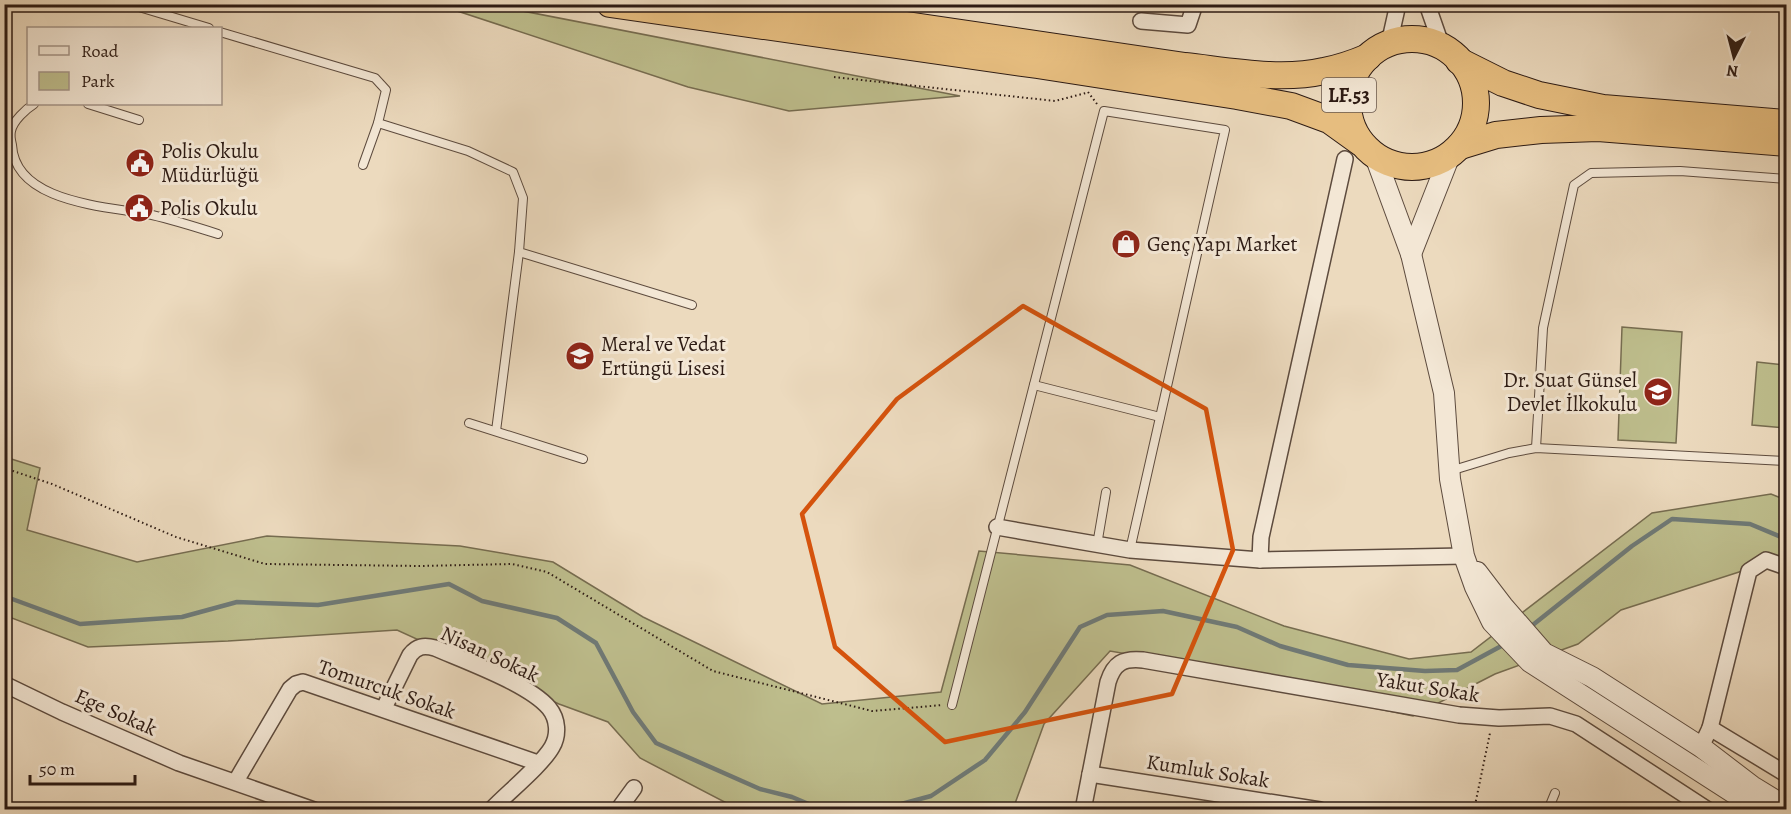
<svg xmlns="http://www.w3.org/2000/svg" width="1791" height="814" font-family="Alegreya,serif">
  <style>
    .green { fill: #bebe8d; stroke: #766c50; stroke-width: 1.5 }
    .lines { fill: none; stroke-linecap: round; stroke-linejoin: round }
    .stream { stroke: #6f7a77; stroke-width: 4.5 }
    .service-casing { stroke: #5d4b3e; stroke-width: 10 }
    .minor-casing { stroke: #5d4b3e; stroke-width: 18 }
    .tertiary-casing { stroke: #5d4b3e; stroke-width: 22 }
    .trunk-casing { stroke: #2d1b14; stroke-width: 28 }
    .path { stroke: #2d1b14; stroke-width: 2; stroke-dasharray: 1.5 3; stroke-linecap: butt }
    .service { stroke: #f3e7d5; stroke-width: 8 }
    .minor { stroke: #f3e7d5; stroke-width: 15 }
    .tertiary { stroke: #f3e7d5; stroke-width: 20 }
    .trunk { stroke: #e6bd7f; stroke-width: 26 }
    .marked { fill: none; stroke: #d5530d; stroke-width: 4.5; stroke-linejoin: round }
    .labels { text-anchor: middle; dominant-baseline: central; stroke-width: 6; stroke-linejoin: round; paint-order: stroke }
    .shield { fill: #f3e7d5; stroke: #68584e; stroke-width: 1.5 }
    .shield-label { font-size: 20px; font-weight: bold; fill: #2d1b14 }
    .poi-label { font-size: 21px; fill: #2d1b14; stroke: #f3e7d5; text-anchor: start }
    .street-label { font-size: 21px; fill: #2d1b14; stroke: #f3e7d5 }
  </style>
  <rect width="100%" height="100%" fill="#ecdabe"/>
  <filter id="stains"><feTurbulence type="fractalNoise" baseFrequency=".00333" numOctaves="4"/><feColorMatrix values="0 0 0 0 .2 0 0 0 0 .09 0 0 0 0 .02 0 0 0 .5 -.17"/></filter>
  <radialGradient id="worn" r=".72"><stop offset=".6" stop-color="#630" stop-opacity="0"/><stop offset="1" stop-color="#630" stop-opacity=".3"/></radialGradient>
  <g class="green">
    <path d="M439,5H492L960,96L789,111L688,87Z"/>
    <path d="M1622,327L1682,332L1676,443L1618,440Z"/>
    <path d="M1757,362L1786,365V428L1752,425Z"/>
    <path d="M5,457L40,468L27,530L137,562L267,536L460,546L553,562L643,617L822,704L941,692L979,551L1130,565L1284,626L1409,659L1471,652L1652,513L1771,494L1786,500V562L1767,563L1621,610L1578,644L1495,674L1413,716L1334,700L1209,668L1110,651L1044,724L1013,809H738L640,758L608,722L559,704L397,630L228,641L88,647L12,618L5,622Z"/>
  </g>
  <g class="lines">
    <g class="stream">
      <path d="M4,596L80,624L182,617L237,602L318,605L449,584L482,601L557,618L596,643L633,712L656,743L760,789L792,797L811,805L813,810"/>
      <path d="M1529,628L1632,546L1672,519L1750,524L1786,539"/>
      <path d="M879,810L931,796L985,760L1025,712L1080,627L1107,615L1163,611L1237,627L1280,646L1348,665L1425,671L1457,670L1505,644"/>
    </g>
    <g class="service-casing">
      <g id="service">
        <path d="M129,4L209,28"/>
        <path d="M220,32L375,78L386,90L378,123L468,151L513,172L523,198L519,252L692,305"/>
        <path d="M34,104C26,109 13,121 11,131C10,135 11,141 12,145C15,204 109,206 152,215C174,220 196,227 218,234"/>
        <path d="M88,104L139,120"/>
        <path d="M363,165L378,123"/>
        <path d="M1034,385L1160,417"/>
        <path d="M469,423L583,459"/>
        <path d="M496,431L519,252"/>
        <path d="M1536,448L1543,328L1574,185L1591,173L1680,171L1786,179"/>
        <path d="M1450,471L1509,453L1536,448L1786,461"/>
        <path d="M1097,545L1106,492"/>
        <path d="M952,705L1104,111L1225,130L1130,550"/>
        <path d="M1548,810L1555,793"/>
      </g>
    </g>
    <g class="minor-casing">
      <g id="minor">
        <path d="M1427,4L1442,47"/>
        <path d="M1141,21L1188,25L1195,4"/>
        <path d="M1389,44L1398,4"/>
        <path d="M997,527L1130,550L1260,560L1464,556"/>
        <path d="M1260,560L1261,537L1345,159"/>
        <path d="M4,684L62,712L179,763L314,810"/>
        <path d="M384,708L410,655C417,646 424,645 435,648C465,661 529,684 549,708C558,719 559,735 552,747C542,765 506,794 491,810"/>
        <path d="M1710,728L1786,774"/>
        <path d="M1701,747L1710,728L1749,571L1766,560L1786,567"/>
        <path d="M1090,774L1320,810"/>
        <path d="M236,781L290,689L296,684L303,682L538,763"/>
        <path d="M618,810L634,788"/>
        <path d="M1083,810L1108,682C1114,663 1123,658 1143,660L1459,715L1499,718L1550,716L1576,724L1708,810"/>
      </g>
    </g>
    <g class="tertiary-casing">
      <g id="tertiary">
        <path d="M1375,156L1411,254L1444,393L1450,479L1464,556L1475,587L1492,622L1530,662L1760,810"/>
        <path d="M1411,254L1450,155"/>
        <path d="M1477,572L1503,606L1544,653L1592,677L1701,747L1752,786L1786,807"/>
      </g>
    </g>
    <g class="trunk-casing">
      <g id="trunk">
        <path d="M610,4L1037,65L1237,96L1291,106L1329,120L1361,143"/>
        <path d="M763,4L1185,66C1230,71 1280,81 1324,71C1339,68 1354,63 1368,57"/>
        <circle cx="1412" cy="103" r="64"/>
        <path d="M1459,61L1503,83L1539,95L1603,108L1786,123"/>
        <path d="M1460,146L1496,135L1541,130L1598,128L1786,143"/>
      </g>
    </g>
    <g class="path">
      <path d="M834,77L1055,101L1086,93"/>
      <path d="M1088,92L1097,104"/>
      <path d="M4,468L52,484L176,537L265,564L420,566L512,564L547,572L713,671L872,711L943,705"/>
      <path d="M1474,810L1490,733"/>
    </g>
    <use href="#service" class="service"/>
    <use href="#minor" class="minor"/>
    <use href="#tertiary" class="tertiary"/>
    <use href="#trunk" class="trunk"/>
  </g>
  <path class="marked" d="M1023,306L1206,409L1233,550L1172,694L945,742L835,647L802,514L897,399Z"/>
  <defs>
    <g id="civic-disc" transform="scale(1.5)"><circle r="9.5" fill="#8f2418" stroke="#f3e7d5"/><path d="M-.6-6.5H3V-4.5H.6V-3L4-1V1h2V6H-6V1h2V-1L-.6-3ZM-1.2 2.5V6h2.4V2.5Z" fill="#fff"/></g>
    <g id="shop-disc" transform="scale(1.5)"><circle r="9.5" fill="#8f2418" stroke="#f3e7d5"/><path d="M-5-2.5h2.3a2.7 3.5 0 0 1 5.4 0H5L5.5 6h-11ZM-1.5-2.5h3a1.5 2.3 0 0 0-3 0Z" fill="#fff"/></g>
    <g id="school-disc" transform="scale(1.5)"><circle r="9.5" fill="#8f2418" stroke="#f3e7d5"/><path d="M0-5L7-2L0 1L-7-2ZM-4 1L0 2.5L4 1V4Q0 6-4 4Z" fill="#fff"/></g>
  </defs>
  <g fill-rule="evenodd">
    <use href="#civic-disc" x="140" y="163"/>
    <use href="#civic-disc" x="139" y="208"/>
    <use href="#shop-disc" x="1126" y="244"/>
    <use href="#school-disc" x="580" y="356"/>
    <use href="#school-disc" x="1658" y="392"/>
  </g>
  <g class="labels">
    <rect class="shield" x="1322" y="78" width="54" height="34" rx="4.5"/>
    <g class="shield-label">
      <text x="1349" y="95">LF.53</text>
    </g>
    <g class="poi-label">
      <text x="161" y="151">Polis Okulu<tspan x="161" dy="24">Müdürlüğü</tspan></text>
      <text x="160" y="208">Polis Okulu</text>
      <text x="1147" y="244">Genç Yapı Market</text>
      <text x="601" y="344">Meral ve Vedat<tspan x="601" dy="24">Ertüngü Lisesi</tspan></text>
      <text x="1637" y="380" text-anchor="end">Dr. Suat Günsel<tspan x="1637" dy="24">Devlet İlkokulu</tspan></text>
    </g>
    <g class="street-label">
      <text transform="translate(490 654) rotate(25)">Nisan Sokak</text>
      <text transform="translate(1428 687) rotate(9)">Yakut Sokak</text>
      <text transform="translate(387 689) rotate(19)">Tomurcuk Sokak</text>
      <text transform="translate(116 712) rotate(24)">Ege Sokak</text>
      <text transform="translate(1208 771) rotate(9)">Kumluk Sokak</text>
    </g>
  </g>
  <rect width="1791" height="814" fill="none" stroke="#ecdabe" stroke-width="24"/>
  <rect x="6" y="6" width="1779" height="802" fill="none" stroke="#2d1b14" stroke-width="3"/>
  <rect x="12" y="12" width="1767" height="790" fill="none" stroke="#2d1b14" stroke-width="1.5"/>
  <rect x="27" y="27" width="195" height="78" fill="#f3e7d5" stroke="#a49588" stroke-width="1.5"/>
  <rect x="39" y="46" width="30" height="9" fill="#f3e7d5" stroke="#a49588" stroke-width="1.5"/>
  <text x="81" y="57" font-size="18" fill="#2d1b14">Road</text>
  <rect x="39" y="72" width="30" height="18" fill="#bebe8d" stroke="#a49588" stroke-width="1.5"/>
  <text x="81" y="87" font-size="18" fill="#2d1b14">Park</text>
  <g transform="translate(1734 57) rotate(186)" stroke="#f3e7d5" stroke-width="4.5" paint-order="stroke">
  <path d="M0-4.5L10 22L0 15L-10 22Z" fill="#2d1b14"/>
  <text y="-9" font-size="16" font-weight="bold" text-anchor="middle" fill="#2d1b14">N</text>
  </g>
  <path d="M30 775v9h105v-9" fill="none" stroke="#2d1b14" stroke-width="3"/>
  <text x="39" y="775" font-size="18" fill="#2d1b14" stroke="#f3e7d5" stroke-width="4.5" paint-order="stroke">50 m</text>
  <rect width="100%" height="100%" filter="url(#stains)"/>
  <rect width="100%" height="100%" fill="url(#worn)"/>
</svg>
